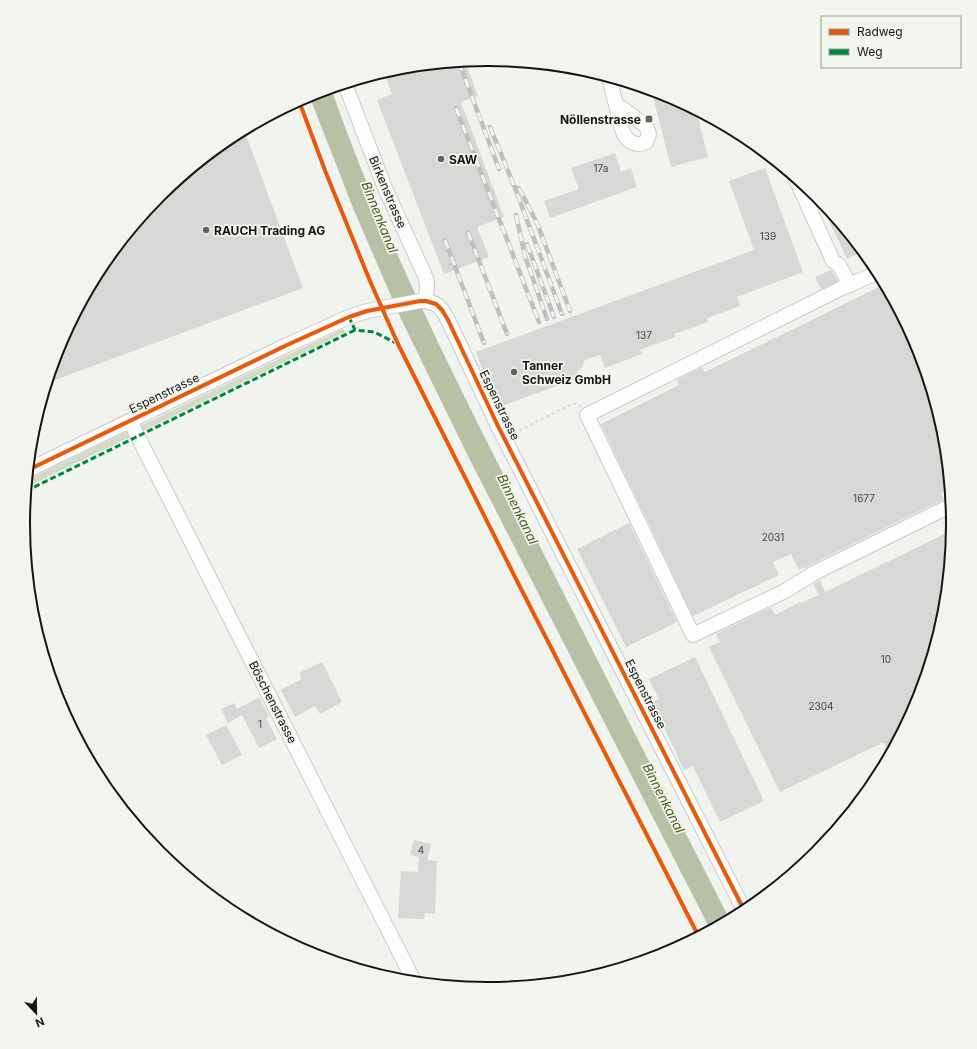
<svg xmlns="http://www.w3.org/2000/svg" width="977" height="1049" font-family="Inter,sans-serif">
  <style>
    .green { fill: #d4d9c8 }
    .water { fill: #b8c1a5 }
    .building { fill: #d6d8d5 }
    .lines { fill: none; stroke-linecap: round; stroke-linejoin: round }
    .minor-casing { stroke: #c9cac7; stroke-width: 16 }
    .path { stroke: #d5d5d5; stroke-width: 2; stroke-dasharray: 3 3; stroke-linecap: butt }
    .minor { stroke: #fdfdfd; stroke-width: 14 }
    .rail-casing { stroke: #bebfbe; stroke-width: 4.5 }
    .rail { stroke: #f2f4ee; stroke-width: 3; stroke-dasharray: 9; stroke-linecap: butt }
    .quiet { stroke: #00873e; stroke-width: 3; stroke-dasharray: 6 3; stroke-linecap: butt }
    .cycleway-casing { stroke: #f2f4ee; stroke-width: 6 }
    .cycleway { stroke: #e8590c; stroke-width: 4 }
    .poi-dot { fill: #626361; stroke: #f2f4ee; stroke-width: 1.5 }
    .labels { text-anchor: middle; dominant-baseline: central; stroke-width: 3.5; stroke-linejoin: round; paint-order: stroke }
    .number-label { font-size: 10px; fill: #454644 }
    .poi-label { font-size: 12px; font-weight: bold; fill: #151614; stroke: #f2f4ee; text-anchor: start }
    .street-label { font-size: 12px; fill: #151614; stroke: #f2f4ee }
    .water-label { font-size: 13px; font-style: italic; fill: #4d5a1f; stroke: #f2f4ee }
    .rim { fill: none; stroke: #151614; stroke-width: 2 }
  </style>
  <rect width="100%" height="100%" fill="#f1f3ef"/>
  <g class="green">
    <path d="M343,329L346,332L141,432L140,426L270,363Z"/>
    <path d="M130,430L132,436L27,487V480Z"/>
  </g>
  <path class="water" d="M331,88C381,232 449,367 518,503C588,642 659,781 730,920L711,931L469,458L401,319L353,208L309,95Z"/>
  <g class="building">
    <path d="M465,61L478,96L461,102L504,217L477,227L489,257L444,274L377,100L392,94L384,72L398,68Z"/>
    <path d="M666,94L696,110L708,157L671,167L653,97Z"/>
    <path d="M244,130L303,288L47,383L59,346L102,266L160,195L230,137Z"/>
    <path d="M615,153L621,172L631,168L637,187L550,218L544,201L579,189L571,168Z"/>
    <path d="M765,168L803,272L737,297L740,306L707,318L708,322L674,334L675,337L640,350L642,354L605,368L600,355L585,360L582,367L577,372L579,378L499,407L487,383L476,352L754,250L729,181Z"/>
    <path d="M823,202L863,251L847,259L821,204Z"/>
    <path d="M831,270L838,281L821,289L815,277Z"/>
    <path d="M885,284L919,347L945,434L950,489L941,493L944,499L812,564L805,569L804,567L799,570L791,554L773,562L779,575L693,616L601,424L679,385L677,380L702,367L705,372Z"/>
    <path d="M629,523L677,622L626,647L577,549Z"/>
    <path d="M953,530L945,616L918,703L890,756L884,743H882L780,792L709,647L720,642L716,634L771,607L775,615L800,602L801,603L819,595L813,584L820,580L825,592Z"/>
    <path d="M695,657L764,801L720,822L693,766L684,770L652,702L659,699L649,679Z"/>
    <path d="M322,662L342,702L320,714L315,706L295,717L281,690L302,679L299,673Z"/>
    <path d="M259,697L269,716L266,718L277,739L259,748L242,715L228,723L221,709L234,703L237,709Z"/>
    <path d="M226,725L242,755L222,765L206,735Z"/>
    <path d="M414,840L431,844L427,860L437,861L435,914L425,913L424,919L398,918L401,871L418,872L419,857L410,855Z"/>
  </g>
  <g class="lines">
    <g class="minor-casing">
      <g id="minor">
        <path d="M609,77L622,129C625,140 635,148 646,142L649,134L646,126L616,104"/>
        <path d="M345,84L385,188L426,278L427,285L426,301"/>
        <path d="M795,177L833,261L839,265L850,285"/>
        <path d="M879,272L842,288L587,415L693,635L785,591L816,572L952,505"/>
        <path d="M130,421L415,983"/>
        <path d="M28,470L287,345L349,317L367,311L420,301H426L436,304L442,310L448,320L497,424L745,912"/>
      </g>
    </g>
    <g class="path">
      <path d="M861,252L867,265"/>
      <path d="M514,433L572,404H576L580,406"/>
    </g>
    <use href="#minor" class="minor"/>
    <g class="rail-casing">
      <g id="rail">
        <path d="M459,62L499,169"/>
        <path d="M456,108L539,322"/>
        <path d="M490,127L515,188L562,314"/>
        <path d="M519,188L537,223L570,311"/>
        <path d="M516,215L525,256L547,319"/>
        <path d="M468,232L507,334"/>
        <path d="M445,240L484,343"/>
        <path d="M527,244L554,317"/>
      </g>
    </g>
    <use href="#rail" class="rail"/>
    <g class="quiet">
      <path d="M349,317L355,330L374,332L398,344"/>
      <path d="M26,491L355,330"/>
    </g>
    <g class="cycleway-casing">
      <g id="cycleway">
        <path d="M299,101L326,173L370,281L398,344L516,579L699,937"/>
        <path d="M28,470L287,345L349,317L367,311L420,301H426L436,304L442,310L448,320L497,424L745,912"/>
      </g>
    </g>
    <use href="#cycleway" class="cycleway"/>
  </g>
  <g class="poi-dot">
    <rect x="645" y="115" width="8" height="8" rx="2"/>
    <circle cx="441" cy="159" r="4"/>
    <circle cx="206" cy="230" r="4"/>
    <circle cx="514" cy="372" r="4"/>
  </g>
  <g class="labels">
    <g class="number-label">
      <text x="601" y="168">17a</text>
      <text x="768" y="236">139</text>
      <text x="644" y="335">137</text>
      <text x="864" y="498">1677</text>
      <text x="773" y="537">2031</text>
      <text x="886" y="659">10</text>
      <text x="821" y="706">2304</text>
      <text x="260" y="724">1</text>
      <text x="421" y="850">4</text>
    </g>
    <g class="poi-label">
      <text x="641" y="119" text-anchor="end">Nöllenstrasse</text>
      <text x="449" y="159">SAW</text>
      <text x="214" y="230">RAUCH Trading AG</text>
      <text x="522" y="365">Tanner<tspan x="522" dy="14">Schweiz GmbH</tspan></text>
    </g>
    <g class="street-label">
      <text transform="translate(388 192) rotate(67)">Birkenstrasse</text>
      <text transform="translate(164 393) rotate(-26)">Espenstrasse</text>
      <text transform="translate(500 405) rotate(64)">Espenstrasse</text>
      <text transform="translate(646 694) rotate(63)">Espenstrasse</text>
      <text transform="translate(273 702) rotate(63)">Böschenstrasse</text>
    </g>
    <g class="water-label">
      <text transform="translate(380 217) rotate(68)">Binnenkanal</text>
      <text transform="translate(518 509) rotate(64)">Binnenkanal</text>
      <text transform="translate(664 798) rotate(63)">Binnenkanal</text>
    </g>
  </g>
  <path d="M0 0H977V1049H0ZM30 524a458 458 0 1 1 916 0a458 458 0 1 1-916 0Z" fill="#f2f4ee" fill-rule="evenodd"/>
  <path class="rim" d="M30 524a458 458 0 1 1 916 0a458 458 0 1 1-916 0Z"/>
  <rect x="821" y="16" width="140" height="52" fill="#f2f4ee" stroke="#9a9b97"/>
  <rect x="829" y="29" width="20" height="6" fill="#e8590c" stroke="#9a9b97"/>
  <text x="857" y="36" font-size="12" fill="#151614">Radweg</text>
  <rect x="829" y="49" width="20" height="6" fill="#00873e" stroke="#9a9b97"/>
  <text x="857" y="56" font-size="12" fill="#151614">Weg</text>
  <g transform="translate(36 1013) rotate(158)" stroke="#f2f4ee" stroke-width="3" paint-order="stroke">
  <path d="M0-3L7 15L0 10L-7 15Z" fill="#151614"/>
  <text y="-6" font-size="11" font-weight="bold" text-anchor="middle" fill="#151614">N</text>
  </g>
</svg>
